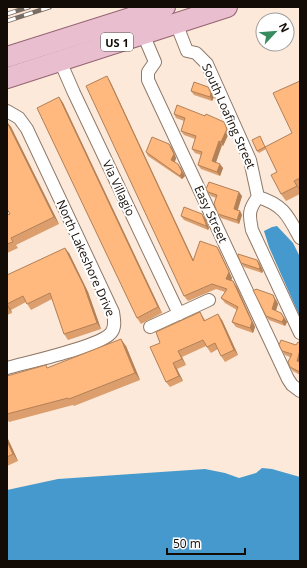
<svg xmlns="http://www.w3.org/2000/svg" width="307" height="568" font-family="'Open Sans',sans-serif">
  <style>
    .water { fill: #4699cc }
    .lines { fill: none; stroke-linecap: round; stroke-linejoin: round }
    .street-casing { stroke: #8f7968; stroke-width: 14 }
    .primary-casing { stroke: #946372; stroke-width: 22 }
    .street { stroke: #fff; stroke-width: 12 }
    .primary { stroke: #e9bece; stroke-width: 20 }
    .rail-casing { stroke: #7a6e64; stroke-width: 4.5 }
    .rail { stroke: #fff; stroke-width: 3; stroke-dasharray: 9; stroke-linecap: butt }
    .wall { fill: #db9e6c }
    .shaded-wall { fill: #b28158 }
    .building { fill: #ffb87e; stroke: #b28158 }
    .labels { text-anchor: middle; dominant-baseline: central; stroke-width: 4; stroke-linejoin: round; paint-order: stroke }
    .shield { fill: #fff; stroke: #5a5450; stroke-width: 1 }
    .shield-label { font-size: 11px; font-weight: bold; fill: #130b05 }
    .street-label { font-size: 12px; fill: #130b05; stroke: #fff }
  </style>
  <rect width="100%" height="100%" fill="#fce9da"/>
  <g class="water">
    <path d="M277,226L293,243L300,257V317L269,247L264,231L272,227Z"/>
    <path d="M262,468L272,469L300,477V561H7V490L58,479L205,469L225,473L239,478L256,473Z"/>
  </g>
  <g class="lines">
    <g class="street-casing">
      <g id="street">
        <path d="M176,23L187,51L196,53L207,64L250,160L258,197C284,205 288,216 300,238"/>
        <path d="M143,34L155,62L148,72V80L288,379L292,385L300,391"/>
        <path d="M60,61L74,93L179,314"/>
        <path d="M7,111L19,118L27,129L113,312C114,319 116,327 111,333C99,347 28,362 7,368"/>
        <path d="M258,197C248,210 249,215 252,230L300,333"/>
        <path d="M150,327L209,300"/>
      </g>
    </g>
    <g class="primary-casing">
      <g id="primary">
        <path d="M7,57L165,7"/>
        <path d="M7,78L227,7"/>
      </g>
    </g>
    <use href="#street" class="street"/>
    <use href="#primary" class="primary"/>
    <g class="rail-casing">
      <g id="rail">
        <path d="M7,14L29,7"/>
        <path d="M7,21L50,7"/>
      </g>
    </g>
    <use href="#rail" class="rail"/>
  </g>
  <g class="wall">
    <path d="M110,81L193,259L217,247L220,252L232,278L231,281L237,287L255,327L253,333L236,327L232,322L237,310L225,303L221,298L225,292L216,289L188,301L184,296Z"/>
    <path d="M300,81V187L299,188L300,190V194L286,201L281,194L277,172L292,133Z"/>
    <path d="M208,87L211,91L214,97L212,101L194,95L191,91Z"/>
    <path d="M59,97L63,103L162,313L141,324L137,318Z"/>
    <path d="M174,114L205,116L224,122L226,126L229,133L223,146L222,145L216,162L223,168L220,176L201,169L198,165L201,155L195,153L192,149L195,139L184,135L181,131L184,121L176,118Z"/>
    <path d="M7,122L11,127L59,224L16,245L18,248L7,253V215L10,214Z"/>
    <path d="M260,136L266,149L259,153L257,151Z"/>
    <path d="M169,144L172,148L176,158L175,162L181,168L185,176L182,179L148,156L146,152Z"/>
    <path d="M208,192L242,196L237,210L240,211L242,215L239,224L221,218L218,214L216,198L211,196Z"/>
    <path d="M181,216L205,218L209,228L208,230L184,220Z"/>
    <path d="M69,253L88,292L101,329L68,340L64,334L52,299L31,310L26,302L11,310L12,313L7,315V275Z"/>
    <path d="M257,260L260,264L263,271L262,273L244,267L241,263Z"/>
    <path d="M276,299L278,304L276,311L284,317L287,322L285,326L269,320L266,316Z"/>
    <path d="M200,312L205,320H222L238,355L225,362L221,356L218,349L211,353L206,346L182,357L186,365L177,369L183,381L170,387L166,382L160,343Z"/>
    <path d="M300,343V375L293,371L290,367V357L285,355L282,351Z"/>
    <path d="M126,346L140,380L74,406L73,405L9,422L7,419V376L48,368Z"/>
    <path d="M7,437L18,461L7,466Z"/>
  </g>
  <g class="shaded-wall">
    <path d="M107,76L110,81L196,266L193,261Z"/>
    <path d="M208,87L211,91L214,97L212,101L210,97Z"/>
    <path d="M59,97L63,103L162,313L158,307Z"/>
    <path d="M7,122L11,127L59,224L54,217Z"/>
    <path d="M224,122L226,126L229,133L223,146L221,142Z"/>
    <path d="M219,141L222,145L215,165L212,161Z"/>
    <path d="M169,144L172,148L176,158L174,164L171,160Z"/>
    <path d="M178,164L181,168L185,176L182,179L180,176Z"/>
    <path d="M220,164L223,168L220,176L217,172Z"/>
    <path d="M294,181L299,188L300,191Z"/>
    <path d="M239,192L242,196L237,213L234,209Z"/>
    <path d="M240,211L242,215L239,224L237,220Z"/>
    <path d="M202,214L205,218L209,228L208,230L206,226Z"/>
    <path d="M217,247L220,252L232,278L230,285L226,279Z"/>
    <path d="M65,248L69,253L88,292L101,329L97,323Z"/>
    <path d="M257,260L260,264L263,271L262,273L259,269Z"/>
    <path d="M233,281L237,287L255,327L253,333L250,328Z"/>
    <path d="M273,295L278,304L275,313L272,309Z"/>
    <path d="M7,304L11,310L12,313L8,307Z"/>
    <path d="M281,313L287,322L285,326L282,322Z"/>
    <path d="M218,314L222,320L238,355L234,350Z"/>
    <path d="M121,339L126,346L140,380L135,373Z"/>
    <path d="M300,350V363L297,361Z"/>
    <path d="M178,351L182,357L186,365L182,359Z"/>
    <path d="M173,363L177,369L183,381L179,376Z"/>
    <path d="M7,437L18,461L13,454L7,441Z"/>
  </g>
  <g class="building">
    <path d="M107,76L193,261L200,241L217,247L229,272L226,279L233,281L252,322L250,328L232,322L238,307L221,298L227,289L212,284L184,296L86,86Z"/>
    <path d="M300,81V178L294,181L297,186L281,194L271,175L277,172L265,147L292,133L273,93Z"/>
    <path d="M194,82L208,87L211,93L210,97L191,91Z"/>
    <path d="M59,97L158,307L137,318L37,108Z"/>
    <path d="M177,105L205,116L206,114L224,122L227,129L221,142L219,141L212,161L220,164L217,172L198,165L202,152L192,149L196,136L181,131L185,118L174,114Z"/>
    <path d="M7,122L54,217L11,238L13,242L7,244V215L10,214L7,209Z"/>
    <path d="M260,136L265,147L257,151L252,140Z"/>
    <path d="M152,137L169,144L174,154L171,160L178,164L182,172L180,176L146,152Z"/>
    <path d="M209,182L239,192L234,209L240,211L237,220L218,214L214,204L217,195L208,192L206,189Z"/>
    <path d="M184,207L202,214L206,224V226L181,216Z"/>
    <path d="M65,248L84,286L97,323L64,334L50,293L27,304L23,296L7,304V275Z"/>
    <path d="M238,254L257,260L260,267L259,269L241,263L238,256Z"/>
    <path d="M256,289L273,295L275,300L272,309L281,313L284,318L282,322L266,316L253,290H255Z"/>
    <path d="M200,312L204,321L218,314L234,350L221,356L215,343L207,347L203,340L178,351L182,359L173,363L179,376L166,382L150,347L160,343L156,332Z"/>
    <path d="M121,339L135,373L69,399L68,398L7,414V376L46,365L47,368Z"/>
    <path d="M281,340L296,345L298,342L300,343V350L297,361L300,362V372L290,367L288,362L292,354L282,351L279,345Z"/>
    <path d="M7,441L13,454L7,457Z"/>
  </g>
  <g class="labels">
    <rect class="shield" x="101" y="33" width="32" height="18" rx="3"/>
    <g class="shield-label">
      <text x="117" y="42">US 1</text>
    </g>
    <g class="street-label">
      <text transform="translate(229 116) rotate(66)">South Loafing Street</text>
      <text transform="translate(119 188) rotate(65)">Via Villagio</text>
      <text transform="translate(211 214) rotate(65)">Easy Street</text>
      <text transform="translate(86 258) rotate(66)">North Lakeshore Drive</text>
    </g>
  </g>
  <rect width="307" height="568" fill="none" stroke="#130b05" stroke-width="16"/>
  <g transform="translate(275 32) rotate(64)"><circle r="19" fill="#ffffff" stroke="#a19d9b"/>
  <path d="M0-3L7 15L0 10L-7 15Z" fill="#368c5f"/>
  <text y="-6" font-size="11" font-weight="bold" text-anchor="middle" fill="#130b05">N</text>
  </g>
  <path d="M167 548v6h78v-6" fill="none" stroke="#130b05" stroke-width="2"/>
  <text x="173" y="548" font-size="12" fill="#130b05" stroke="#ffffff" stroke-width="3" paint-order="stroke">50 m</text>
</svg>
